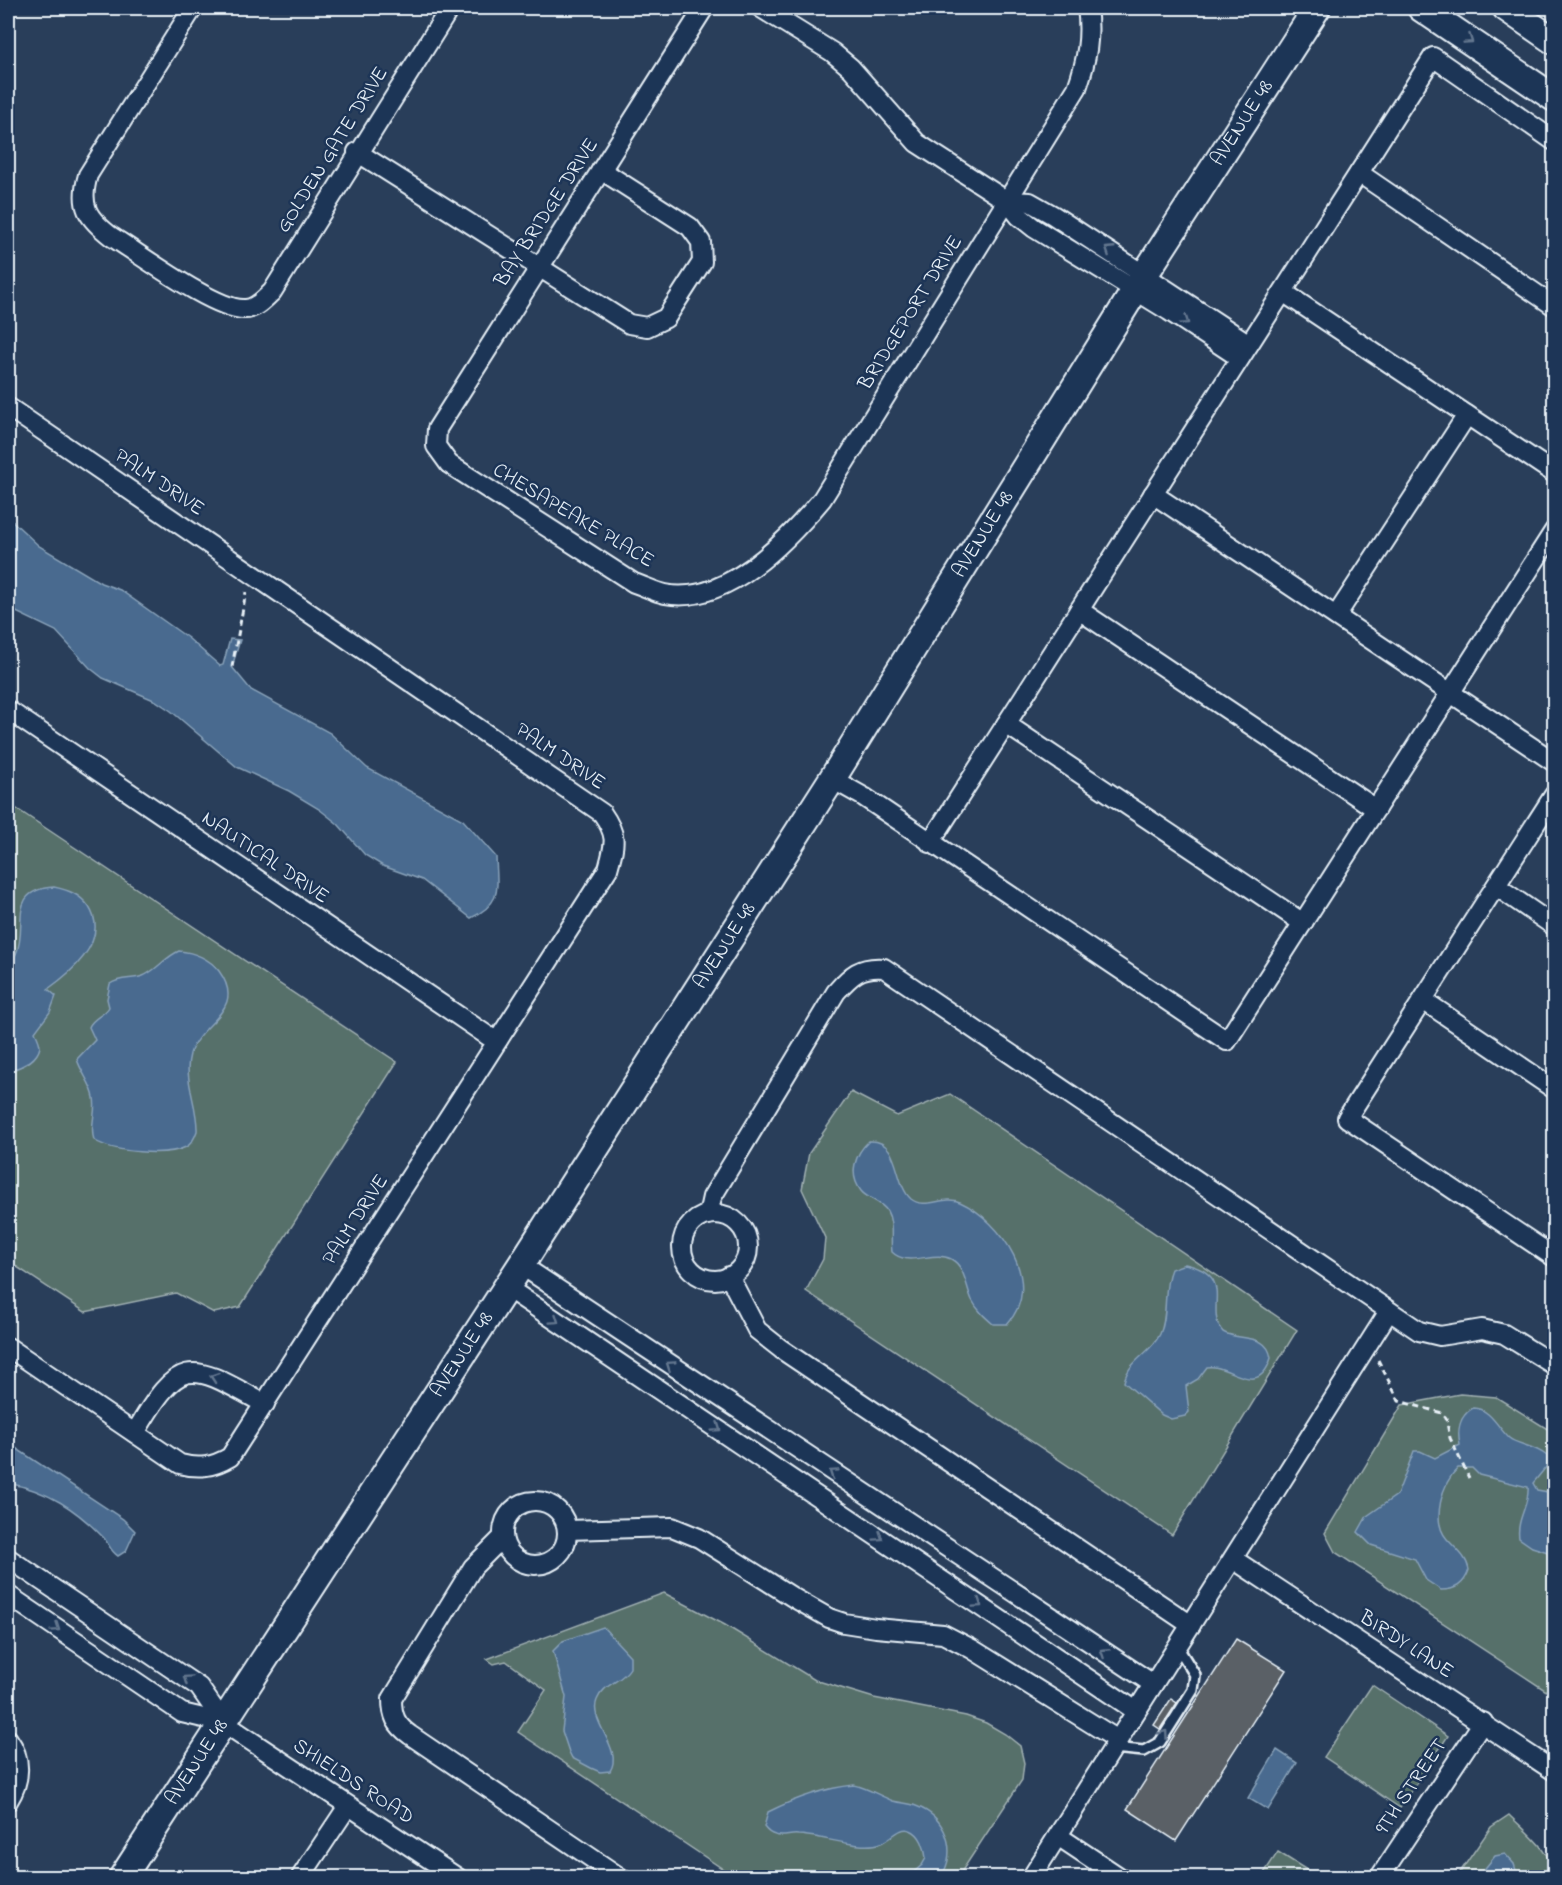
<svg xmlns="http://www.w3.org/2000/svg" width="1562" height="1885" font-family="'Indie Flower',sans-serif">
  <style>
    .green { fill: #576f6b; stroke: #a0b0b2; stroke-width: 1.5 }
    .water { fill: #486b8f; stroke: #88a1b9; stroke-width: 1.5 }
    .building { fill: #5a6066; stroke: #e8f1f8; stroke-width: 1.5 }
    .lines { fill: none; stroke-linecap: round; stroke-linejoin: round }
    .lane-casing { stroke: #e8f1f8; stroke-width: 14 }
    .street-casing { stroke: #e8f1f8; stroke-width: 22 }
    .secondary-casing { stroke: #e8f1f8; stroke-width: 30 }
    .path { stroke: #e8f1f8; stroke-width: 3; stroke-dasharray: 6 4.5; stroke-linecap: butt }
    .lane { stroke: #1d3557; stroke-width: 9 }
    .street { stroke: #1d3557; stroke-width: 18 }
    .secondary { stroke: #1d3557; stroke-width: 26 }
    .oneway { stroke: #64778f }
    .labels { text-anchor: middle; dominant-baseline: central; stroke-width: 5; stroke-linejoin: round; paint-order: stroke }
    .street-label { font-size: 21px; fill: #e8f1f8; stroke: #1d3557 }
  </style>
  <rect width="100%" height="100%" fill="#293e5a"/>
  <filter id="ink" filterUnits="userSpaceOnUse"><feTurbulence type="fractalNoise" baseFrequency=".0167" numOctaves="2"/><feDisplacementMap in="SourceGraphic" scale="12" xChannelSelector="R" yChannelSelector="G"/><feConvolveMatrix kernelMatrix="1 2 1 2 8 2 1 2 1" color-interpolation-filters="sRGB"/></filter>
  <g filter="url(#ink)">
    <g class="green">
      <path d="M8,803L397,1062L240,1307L214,1313L176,1293L85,1312L8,1261Z"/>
      <path d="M851,1092L897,1116L950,1094L1297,1330L1172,1535L806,1291L823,1259L825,1238L802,1189L809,1153Z"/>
      <path d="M1460,1394L1496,1397L1554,1433V1696L1335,1552L1325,1533L1402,1405Z"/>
      <path d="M664,1593L725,1625L815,1680L874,1698L966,1716L986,1723L1005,1734L1020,1746L1024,1763L1022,1780L958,1877H735L518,1732L546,1690L506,1661L494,1664L487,1659Z"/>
      <path d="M1372,1685L1448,1736L1400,1808L1324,1757Z"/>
      <path d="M1509,1815C1526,1832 1554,1853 1554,1877L1456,1878L1491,1827Z"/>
      <path d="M1278,1852L1318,1877L1262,1876Z"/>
    </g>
    <g class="water">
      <path d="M8,517L39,546L101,583L120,590L188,638L220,666L223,665L230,639L240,640L232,667L251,690L330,733L367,768L463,820L496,857C497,889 503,902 471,918L422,880L383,866L365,855L338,824L319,809L289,791L237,767L171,711L156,701L103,678L90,668L56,631L8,608Z"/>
      <path d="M54,887C68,890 80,894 89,907C110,940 72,972 48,989L56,996L50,1012L35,1032C37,1036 40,1042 40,1047C37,1061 19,1068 8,1071V966C10,962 14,958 16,954C29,927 5,890 54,887Z"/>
      <path d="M179,951C194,952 210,959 219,971C248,1011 199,1022 190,1054C183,1079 198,1106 197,1131C195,1137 192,1144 186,1147C166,1157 112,1152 94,1140C89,1126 97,1113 94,1098C92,1084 81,1073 77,1059L95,1040L89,1027C93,1017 104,1016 109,1007L107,999L110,984C120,977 132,980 143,976C156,971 165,957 179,951Z"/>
      <path d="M869,1141C901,1139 893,1183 911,1199C925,1210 944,1195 960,1202C1002,1221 1045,1284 1007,1324H993C985,1317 977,1310 972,1300C966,1287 965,1266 951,1259C933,1250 908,1268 892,1252C890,1238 894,1223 887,1211C881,1201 867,1199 861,1191C848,1174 855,1154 869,1141Z"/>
      <path d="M1185,1264C1238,1276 1203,1309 1223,1332C1240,1342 1267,1332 1271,1358C1258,1400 1229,1363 1207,1367L1198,1379L1186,1386L1189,1412L1185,1416L1171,1419L1162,1415L1124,1382C1129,1359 1151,1354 1160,1334C1169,1314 1162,1290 1171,1269Z"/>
      <path d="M1473,1408C1490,1408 1498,1428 1509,1438C1517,1445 1534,1445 1547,1456V1466L1533,1483L1537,1490L1554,1493V1554L1532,1547L1519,1538C1516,1519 1530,1504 1528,1487L1479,1475L1472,1468H1458C1442,1483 1431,1521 1447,1539C1456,1549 1467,1557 1469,1570C1464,1585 1455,1590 1441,1590L1426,1580L1415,1559L1371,1545L1358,1532L1367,1516L1397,1495L1414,1451H1420L1435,1458L1460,1445C1457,1431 1459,1416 1473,1408Z"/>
      <path d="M8,1443L123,1519L135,1531L126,1551L118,1556C110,1551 109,1544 104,1538C75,1508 48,1491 8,1483Z"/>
      <path d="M603,1627L630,1656V1668C622,1682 603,1684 597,1700C588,1722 624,1749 610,1771L600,1772L591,1768L572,1758L569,1752L562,1731L566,1697L553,1651L563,1641Z"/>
      <path d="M1277,1750L1297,1763L1268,1810L1248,1798Z"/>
      <path d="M854,1785C868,1788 880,1796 893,1801C900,1803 908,1803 916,1806C946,1817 958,1850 941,1877H908L922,1865L926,1858C925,1848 921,1834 910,1830C900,1826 891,1839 881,1843C861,1851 819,1835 798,1835C790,1834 783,1838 775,1835C770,1834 767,1831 764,1827L768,1812C794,1799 826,1788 854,1785Z"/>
      <path d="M1505,1854L1514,1864L1518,1877H1478L1495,1856Z"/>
    </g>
    <g class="building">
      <path d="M1236,1639L1286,1670L1176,1841L1127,1809Z"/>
      <path d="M1171,1699L1177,1703L1160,1729L1154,1725Z"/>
    </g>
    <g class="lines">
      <g class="lane-casing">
        <path id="lane" d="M1113,1748L1144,1751L1160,1742L1193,1690L1195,1675L1177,1646"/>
      </g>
      <g class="street-casing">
        <g id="street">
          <path d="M193,8L88,175C79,206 87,218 112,237C140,254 216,311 245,309C256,309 264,299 272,292L450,8"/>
          <path d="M704,8L437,429L436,446L449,464L634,583C644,586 655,592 665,594C726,606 787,541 822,499L1077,88C1087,60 1091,36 1087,8"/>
          <path d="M761,8L832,52L851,68L917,143L1007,201L1019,216L1034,228L1169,311L1240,358"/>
          <path d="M357,152L629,324L647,327L666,318L702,262L701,242L690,227L601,170"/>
          <path d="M1359,173L1554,306"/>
          <path d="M1007,201L1030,202L1053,215L1249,344"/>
          <path d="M1283,292L1554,473"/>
          <path d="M8,407L602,813C618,836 615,843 608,869L230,1457C213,1467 199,1469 180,1464L8,1347"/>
          <path d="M1153,494L1554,762"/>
          <path d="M1079,610L1376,809"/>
          <path d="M1336,616L1467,415"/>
          <path d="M8,710L488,1036L498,1040"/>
          <path d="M1006,724L1303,923"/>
          <path d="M832,779L864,797L1227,1041L1554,531"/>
          <path d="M1554,795L1347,1118L1554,1257"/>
          <path d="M930,843L1433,57L1554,141"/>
          <path d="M1496,886L1554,926"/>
          <path d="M1423,1000L1554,1089"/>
          <circle cx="715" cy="1247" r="33"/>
          <path d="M708,1215L712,1197L836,992C851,975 860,966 884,968L1419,1331L1440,1336L1482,1329L1504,1334L1554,1365"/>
          <path d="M521,1265L1153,1684"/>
          <path d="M729,1276L757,1330L781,1349L1191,1625"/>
          <path d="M506,1287L1136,1711"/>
          <path d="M135,1433C182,1353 190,1363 265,1404"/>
          <circle cx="535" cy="1533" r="32"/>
          <path d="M567,1530L672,1527L699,1538L794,1598L829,1618L844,1623L876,1628L943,1634L972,1649L1118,1740"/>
          <path d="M503,1537L473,1567L392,1699C392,1716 396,1725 410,1735L621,1878"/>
          <path d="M8,1558L199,1687L224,1723"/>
          <path d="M1233,1559L1554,1771"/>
          <path d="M8,1595L182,1713L224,1723L458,1878"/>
          <path d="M8,1739C22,1758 21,1781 8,1801"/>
          <path d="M1058,1836L1121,1878"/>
          <path d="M300,1878L348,1806"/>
          <path d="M1031,1878L1389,1311"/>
          <path d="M1379,1878L1483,1722"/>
        </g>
      </g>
      <g class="secondary-casing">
        <g id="secondary">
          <path d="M1421,8L1554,98"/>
          <path d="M1506,8L1554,41"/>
          <path id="s1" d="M122,1878L521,1265L832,779L1145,274L1317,8"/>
        </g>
      </g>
      <g class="path">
        <path d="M232,667L246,592"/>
        <path d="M1378,1360L1399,1401L1442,1413L1446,1418L1450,1438L1469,1478"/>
      </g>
      <use href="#lane" class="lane"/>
      <use href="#street" class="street"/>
      <use href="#secondary" class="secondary"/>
    </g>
    <defs><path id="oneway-chevron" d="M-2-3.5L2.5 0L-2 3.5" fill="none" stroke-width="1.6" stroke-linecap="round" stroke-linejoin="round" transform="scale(1.5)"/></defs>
    <g class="oneway">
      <use href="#oneway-chevron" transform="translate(1469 40) rotate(34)"/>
      <use href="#oneway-chevron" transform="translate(1109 250) rotate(-147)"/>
      <use href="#oneway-chevron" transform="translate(1185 321) rotate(34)"/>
      <use href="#oneway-chevron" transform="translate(555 1320) rotate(34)"/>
      <use href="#oneway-chevron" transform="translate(670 1365) rotate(-146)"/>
      <use href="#oneway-chevron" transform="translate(214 1377) rotate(-161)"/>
      <use href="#oneway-chevron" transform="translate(717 1428) rotate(34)"/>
      <use href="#oneway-chevron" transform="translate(833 1473) rotate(-146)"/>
      <use href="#oneway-chevron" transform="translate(879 1537) rotate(34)"/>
      <use href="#oneway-chevron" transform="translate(978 1604) rotate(34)"/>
      <use href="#oneway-chevron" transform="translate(56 1628) rotate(34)"/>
      <use href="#oneway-chevron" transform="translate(1104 1652) rotate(-147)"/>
      <use href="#oneway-chevron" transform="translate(187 1679) rotate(-146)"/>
      <use href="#oneway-chevron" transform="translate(1164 1734) rotate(-55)"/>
    </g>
  </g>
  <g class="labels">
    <g class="street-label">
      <text stroke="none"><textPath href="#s1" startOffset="2082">AVENUE 48</textPath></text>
      <text transform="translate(333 150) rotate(-58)">GOLDEN GATE DRIVE</text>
      <text transform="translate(547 213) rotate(-57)">BAY BRIDGE DRIVE</text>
      <text transform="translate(911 313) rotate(-58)">BRIDGEPORT DRIVE</text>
      <text transform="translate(159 483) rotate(34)">PALM DRIVE</text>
      <text transform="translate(573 516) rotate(31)">CHESAPEAKE PLACE</text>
      <text stroke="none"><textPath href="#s1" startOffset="1596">AVENUE 48</textPath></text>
      <text transform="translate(560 757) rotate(34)">PALM DRIVE</text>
      <text transform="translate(265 858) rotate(34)">NAUTICAL DRIVE</text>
      <text stroke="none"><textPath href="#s1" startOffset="1110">AVENUE 48</textPath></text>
      <text transform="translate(356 1220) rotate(-57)">PALM DRIVE</text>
      <text stroke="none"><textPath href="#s1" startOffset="624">AVENUE 48</textPath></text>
      <text transform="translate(1406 1645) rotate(33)">BIRDY LANE</text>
      <text stroke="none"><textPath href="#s1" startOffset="138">AVENUE 48</textPath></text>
      <text transform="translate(353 1782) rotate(33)">SHIELDS ROAD</text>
      <text transform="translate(1412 1787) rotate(-56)">9TH STREET</text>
    </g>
  </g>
  <rect width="1562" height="1885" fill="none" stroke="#1d3557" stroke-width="30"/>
  <rect x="15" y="15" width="1532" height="1855" fill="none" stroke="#e8f1f8" stroke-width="2" filter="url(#ink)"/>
</svg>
